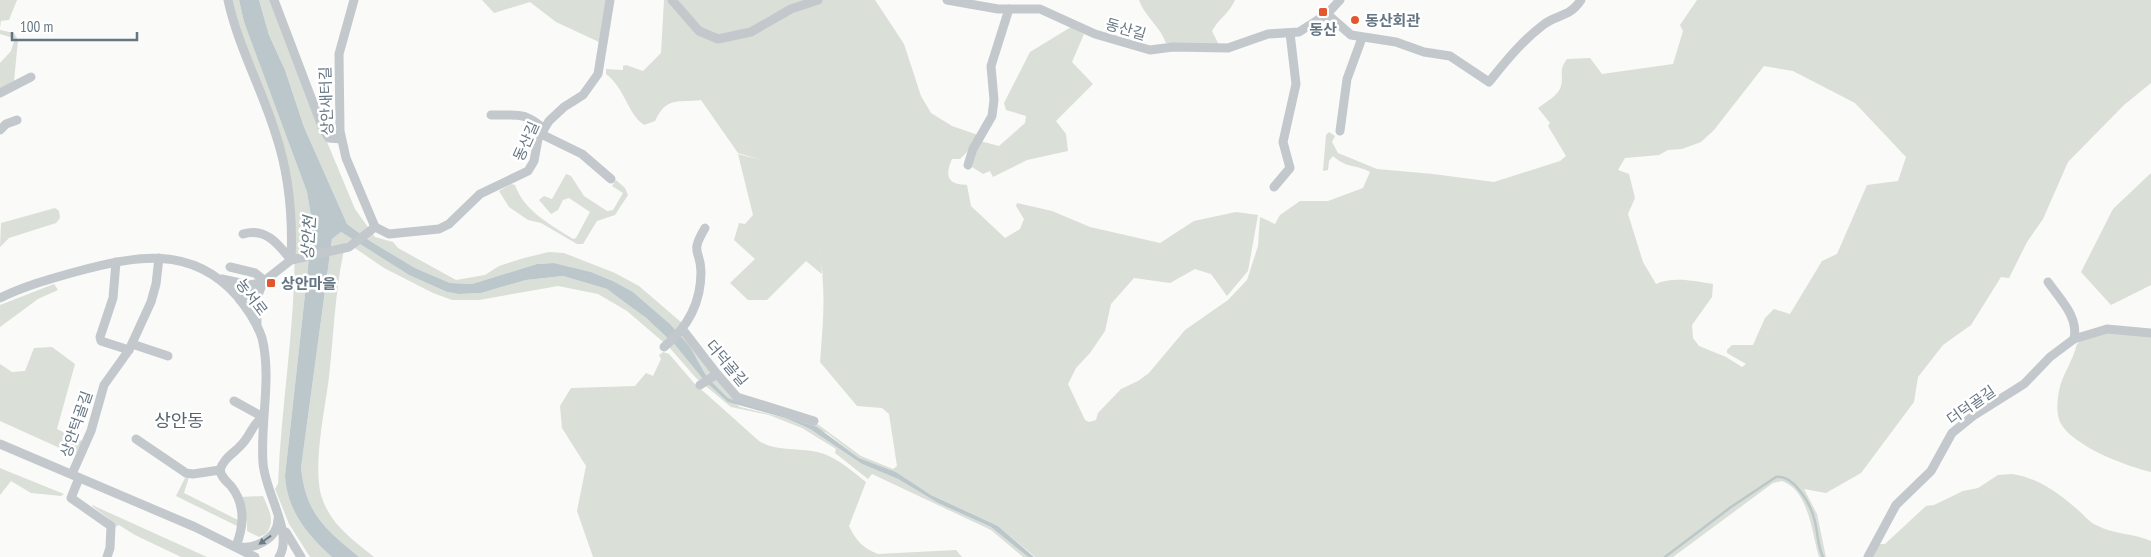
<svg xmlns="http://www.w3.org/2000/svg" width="2151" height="557" font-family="'PT Sans Narrow','Noto Sans KR',sans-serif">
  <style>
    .green { fill: #dadfd7; fill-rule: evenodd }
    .water { fill: #bbc7cb }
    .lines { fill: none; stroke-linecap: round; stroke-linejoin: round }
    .stream { stroke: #bbc7cb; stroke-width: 2.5 }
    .minor { stroke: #c3c8cc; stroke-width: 9 }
    .oneway { fill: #6a7a87 }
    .poi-dot { fill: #e4572e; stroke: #fff; stroke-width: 2 }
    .labels { text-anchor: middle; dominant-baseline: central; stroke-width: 5; stroke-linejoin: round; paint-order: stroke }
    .poi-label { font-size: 15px; font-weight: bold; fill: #657683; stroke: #fff; text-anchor: start }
    .street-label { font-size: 15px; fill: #657683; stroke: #fff }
    .water-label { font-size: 16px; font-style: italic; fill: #60757c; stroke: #fff }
    .quarter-label { font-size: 18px; fill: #57646e; stroke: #fff }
  </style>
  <rect width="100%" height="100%" fill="#fafaf8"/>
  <g class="green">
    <path d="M0,0H17L9,20L1,21L0,28Z"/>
    <path d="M230,0H239L244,22L307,192L311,216V240L285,476C287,510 307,535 332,557H310L289,524L275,489L278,484C282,385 303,288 291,189L240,36Z"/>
    <path d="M259,0H272L322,130L355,209L375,237L393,242L398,248L456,280L485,275L499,266L524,258L549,252L564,253L615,273L639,286L682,323L679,331L726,390L816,423L861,456L893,469L897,466L889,414L882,408L857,406L820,362C823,322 827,288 818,249L823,275L806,261L767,300H748L730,283L755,259L734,240L739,223L745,224L753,215L738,154L765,161L738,153L701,100C677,103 667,96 655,121L644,125C627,113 625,88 606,74V69L623,70V66L626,65L643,71L661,53L664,0H875L904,44L921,96L931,113L952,126L978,135L970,149L960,159H952C949,166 944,179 955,183C959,185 963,184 967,185L971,206L1005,238L1020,229L1024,219L1016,206L1017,203L1052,211L1090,227L1160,243L1194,221L1236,212L1258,215L1248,271L1227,296L1211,274L1195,269L1170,283L1134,278L1111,304L1105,331L1090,353L1076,368L1068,384L1085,420L1089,422L1096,420L1098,413L1121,389L1138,381L1149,373L1185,330L1228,300L1247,280L1258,246L1260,217L1275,224L1280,215L1300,201H1328L1363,188L1370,172C1356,164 1347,169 1333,156L1329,161L1328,170L1323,171L1326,135L1329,132L1335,136L1332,142L1338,153L1377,169L1433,174L1494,182L1560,161L1566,156L1548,126L1550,123L1538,108C1546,102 1559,95 1561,86C1564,74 1558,71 1567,59L1590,58L1602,74L1673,64L1683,31L1680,25L1697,0H2151V83L2124,105L2068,162L2043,219L2027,242L2009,278L2001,277L1971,325L1943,345L1918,377L1914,402L1861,473L1826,493L1804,489L1817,514L1826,557H1819C1812,534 1809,490 1782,481L1773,483L1673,557H1035L998,526L931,495L896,472L859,458L827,433L728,398L707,377L697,359L670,324L633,292L613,281L591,272L554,263L537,264L472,284L450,283L415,268L370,241L347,224L304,127L285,70L269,35ZM1764,66L1793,71L1855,103L1906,157L1898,181L1867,185L1837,254L1822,261L1790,314L1774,309L1765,318L1753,345H1732L1727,350V353L1746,364L1742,367L1726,357L1699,346L1693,338L1692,325L1712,297L1713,284C1696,281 1672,276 1656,284L1643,262L1628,214L1635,198L1629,174L1618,170L1625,158L1659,155L1668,150L1682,149L1701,142L1714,130Z"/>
    <path d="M482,0H606L599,42L556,22L530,2L494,13Z"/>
    <path d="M1139,0H1235C1228,15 1220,17 1212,31L1219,45L1166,43C1160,26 1145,17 1139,0Z"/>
    <path d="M1071,27L1084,34L1072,62L1093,84L1056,121L1066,134L1068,151L1027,160L993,177L990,171L983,174L972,167L980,141L999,146L1025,123L1026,116L1006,110L1004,103L1030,52Z"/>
    <path d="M0,30L14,33L18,40L14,81L0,90V63L11,51L14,41L10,37L0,34Z"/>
    <path d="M2151,173V285L2111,305L2081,272L2113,209Z"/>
    <path d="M566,174L571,176L584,196L607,211L613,210L623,193L612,186L616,180L625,188L628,195L615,215L597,221L583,244H577L541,223L528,220L509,207L499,191L511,184L515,185C524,211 551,225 573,239L576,238L590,212L569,198L563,200L558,210L551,214L539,200L544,196L552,199Z"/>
    <path d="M55,208L59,211L60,218L56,223L9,238L0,247L1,223Z"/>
    <path d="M341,232L409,275L447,292L459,294L481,293L526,280L563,276L607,289L633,306L675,345L703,379L740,407L786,418L810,429L862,464L898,479L938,503L991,527L1028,557H1023L991,530L872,474L868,479L835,453L836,449L802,428L769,415L731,407L696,378L669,347L627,311L598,294L558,286L479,300H452L433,293L384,268L346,242C335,285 334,333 329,377C325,409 312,469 322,498C331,525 353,540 374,557H359C325,529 306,514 301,468L332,239Z"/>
    <path d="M54,284L58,290L38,299L0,327V305Z"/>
    <path d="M2108,333L2151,336V472C2126,466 2075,447 2061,424C2056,415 2057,401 2059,391C2062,375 2073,361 2077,344L2081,341Z"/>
    <path d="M52,347L75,364L57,429L82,441L76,453L73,454L0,421V364L12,372L25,371L34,348Z"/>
    <path d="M663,352L669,354L694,383L759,441C775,451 794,448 812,451C834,454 849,469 866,482L849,526C856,541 863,548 878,554L956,550L962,557H593L577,511L586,466L562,428L560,406L571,388L635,386L646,373L653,376L661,359L659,355Z"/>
    <path d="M0,468L7,471L64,494L61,496L31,493L11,481L0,495Z"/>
    <path d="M2012,474C2039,478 2058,493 2078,510C2084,515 2089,522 2096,525C2114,535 2133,533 2151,541V557H1871L1878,544H1885L1926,506L1934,505L1963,491L1978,488L1998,475Z"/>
    <path d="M186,476L189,477L184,493L240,521L239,527L176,496Z"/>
    <path d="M263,496C269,510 276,521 266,534L259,537L247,531V523L240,497Z"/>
    <path d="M92,506V505L207,557H181L135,535L119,525L115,527L108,518Z"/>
  </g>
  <path class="water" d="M239,0H259L269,35L285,70L304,127L347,224L370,241L415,268L450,283L472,284L537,264L554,263L591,272L613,281L633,292L670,324L690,347L707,377L728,398L817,427L859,458L896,472L931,495L998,526L1034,557H1028L991,527L938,503L898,479L862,464L810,429L786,418L728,402L703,379L675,345L645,317L607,289L563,276L526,280L481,293L459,294L447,292L409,275L341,232L332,239L301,468C306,514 325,529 359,557H332C307,535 287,510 285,476L311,240V216L307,192L244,22Z"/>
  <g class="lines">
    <path class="stream" d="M1665,557L1731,507L1776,477C1793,474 1810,503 1814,518C1818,531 1817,545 1823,557"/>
    <g class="minor">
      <path d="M228,0C238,46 261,87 275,132C289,173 293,217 291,260"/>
      <path d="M274,0L323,129L329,138L341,139"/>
      <path d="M354,0L339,54L340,131L346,158L375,227"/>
      <path d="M672,0L699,31L718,39L751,32L791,9L818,0"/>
      <path d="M947,0L998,9H1040L1095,34L1150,50L1173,47L1228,48L1268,34L1299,32L1327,14L1340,0"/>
      <path d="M1327,14L1351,35L1396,42L1424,52L1450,56L1489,82C1506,61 1521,42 1543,25C1557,14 1569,18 1581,0"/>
      <path d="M0,93L31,77"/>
      <path d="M491,115C517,116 522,110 544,129"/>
      <path d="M0,130L6,124L17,120"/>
      <path d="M1340,131L1347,79L1362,38"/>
      <path d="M541,134L582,154L611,179"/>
      <path d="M968,165L973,149L992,116L994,100L991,66L1009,9"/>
      <path d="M1274,187L1290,168L1283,142L1296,84L1290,33"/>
      <path d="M375,227L389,234L439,229L449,224L480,194L528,171L534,161L538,139L549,121L564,107L583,95L598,74L610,0"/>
      <path d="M243,234C266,227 279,245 291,260"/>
      <path d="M116,262L113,298L100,337L101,341L129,350"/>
      <path d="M230,267L255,273L265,281"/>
      <path d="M222,279L249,285L260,283"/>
      <path d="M2048,282C2060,299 2079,317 2074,339"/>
      <path d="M0,298C24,286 50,279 75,272C135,256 191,244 237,296C247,308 257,323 262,338C272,378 260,423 263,463C265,493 294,533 279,557"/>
      <path d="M240,300L291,260L349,247L375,227"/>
      <path d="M257,323L256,300L262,285"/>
      <path d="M683,330L717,374L737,397L814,421"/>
      <path d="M132,344L168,356"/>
      <path d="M664,347C687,328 701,304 701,272C701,249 689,255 705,228"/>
      <path d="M700,385L717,374"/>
      <path d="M234,401L263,417C253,423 251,434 243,443C235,453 224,457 220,470C221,477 226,481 231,486C246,505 244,526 236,546C253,551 278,539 278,519"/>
      <path d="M136,439L186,473L193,474L220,470"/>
      <path d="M0,444L195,527L255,557"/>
      <path d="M72,474L91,431L104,385L129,350L151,302L156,284L159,258"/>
      <path d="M79,478L71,498L111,526L110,548L107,557"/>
      <path d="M286,532L301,557"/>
      <path d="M1868,557L1896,505L1931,471L1952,433L1973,416L2024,384L2050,357L2074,339L2107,329L2151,333"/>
    </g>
  </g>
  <defs><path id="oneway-solid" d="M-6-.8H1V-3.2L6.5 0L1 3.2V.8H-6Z" transform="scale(1.25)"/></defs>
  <use class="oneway" href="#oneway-solid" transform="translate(265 540) rotate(144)"/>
  <g class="poi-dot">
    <rect x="1318" y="7" width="10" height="10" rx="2.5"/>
    <circle cx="1355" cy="20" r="5"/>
    <rect x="266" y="278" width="10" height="10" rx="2.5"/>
  </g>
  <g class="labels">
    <g class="poi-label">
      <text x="1365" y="20">동산회관</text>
      <text x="1323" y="29" text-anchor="middle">동산</text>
      <text x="281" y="283">상안마을</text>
    </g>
    <g class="street-label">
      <text transform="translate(1126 29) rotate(16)">동산길</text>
      <text transform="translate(326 101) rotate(-92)">상안새터길</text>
      <text transform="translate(526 141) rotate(-66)">동산길</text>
      <text transform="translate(252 297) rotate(53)">농서로</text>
      <text transform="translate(727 363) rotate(50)">더덕골길</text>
      <text transform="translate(1971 405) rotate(-35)">더덕골길</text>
      <text transform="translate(76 424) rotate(-71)">상안턱골길</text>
    </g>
    <g class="water-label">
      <text transform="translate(308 238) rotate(-87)">상안천</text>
    </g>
    <g class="quarter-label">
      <text x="179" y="420">상안동</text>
    </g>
  </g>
  <path d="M12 32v8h125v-8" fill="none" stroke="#657683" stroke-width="2.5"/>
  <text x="20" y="32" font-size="15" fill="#657683" stroke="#ffffff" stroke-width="4" paint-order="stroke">100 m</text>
</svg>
